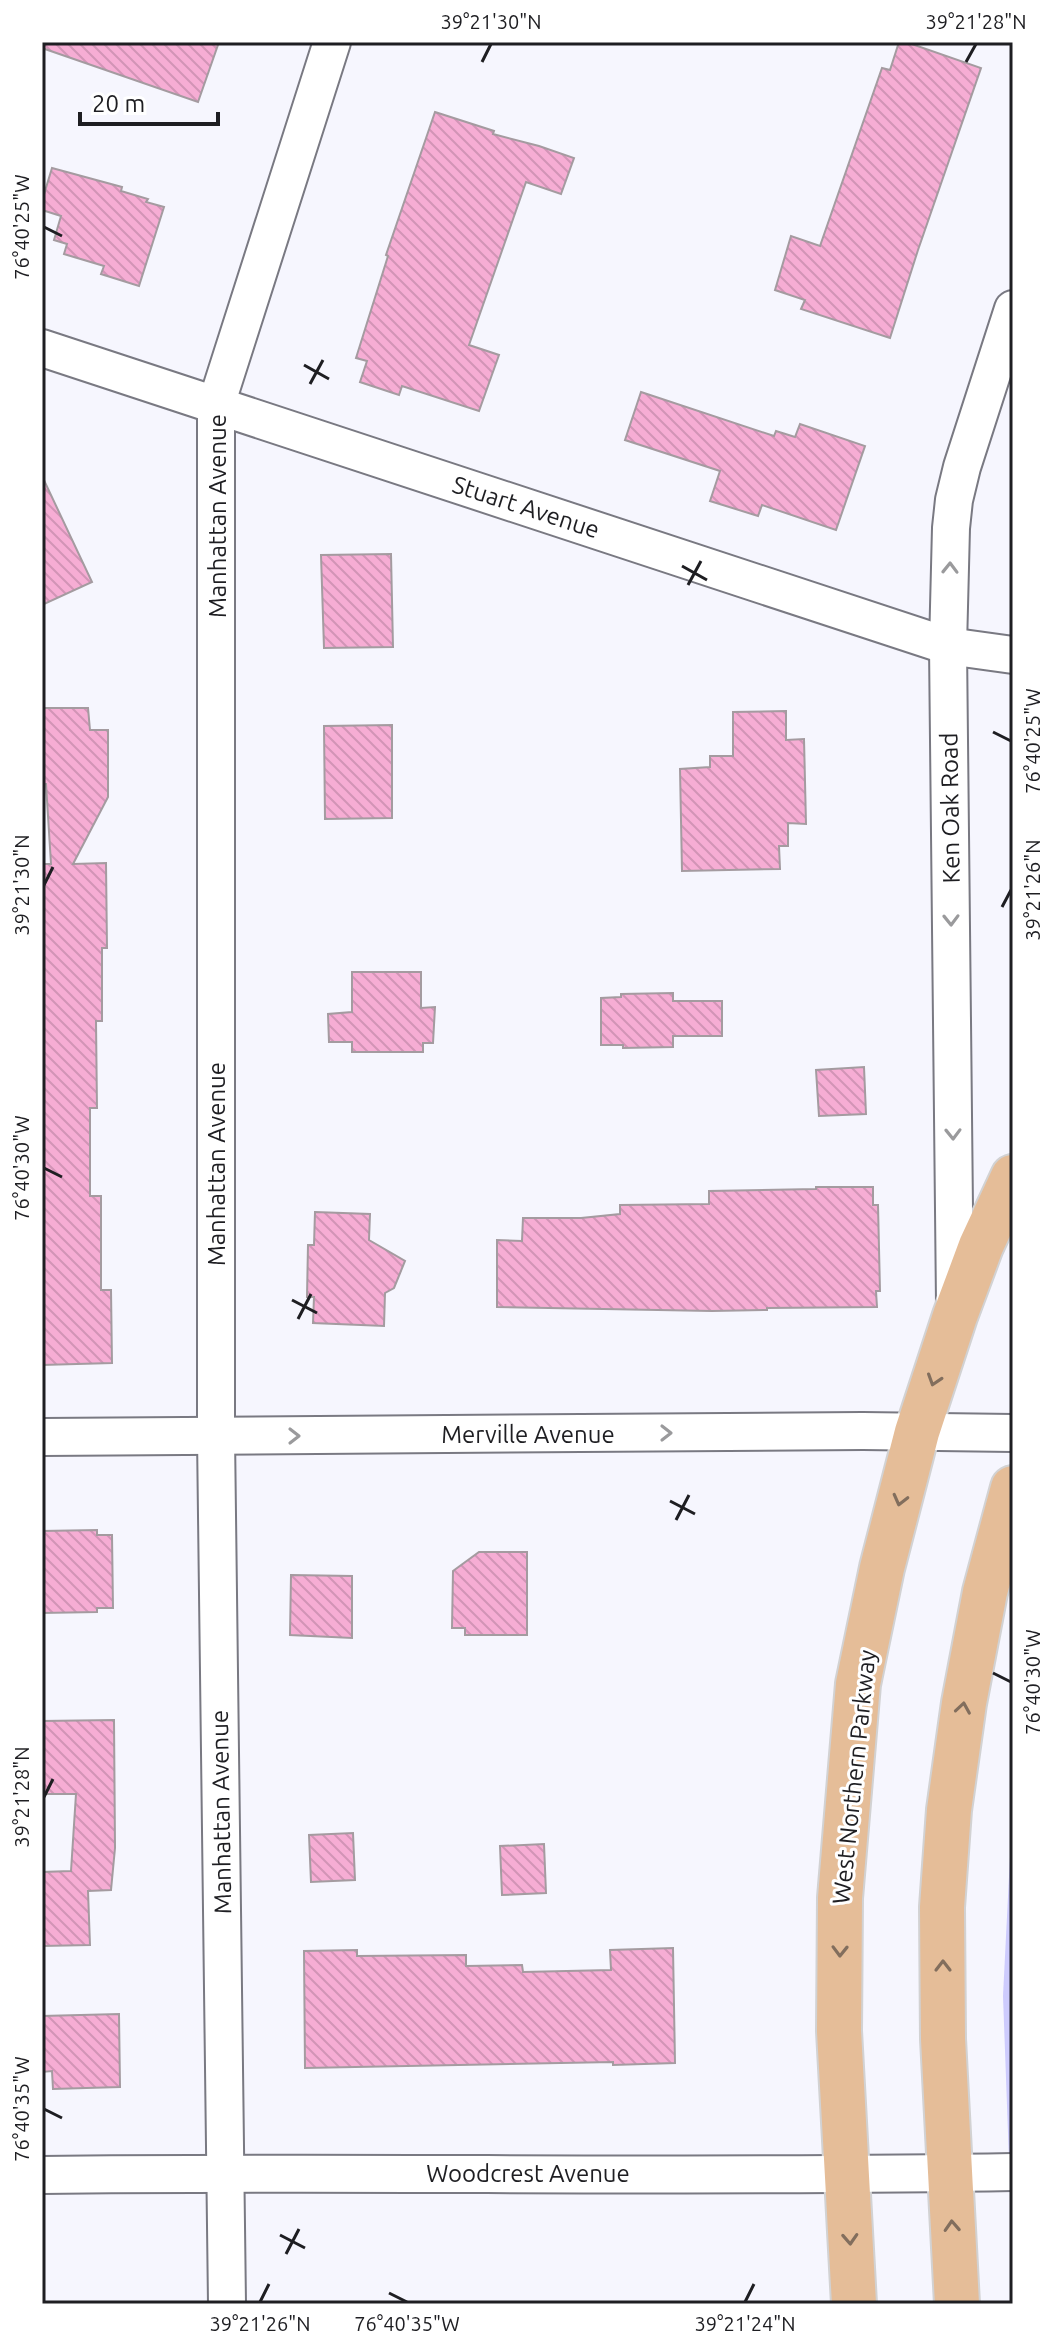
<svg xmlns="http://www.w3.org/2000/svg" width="1055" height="2346" font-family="Ubuntu,sans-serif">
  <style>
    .green { fill: #cdcbfd }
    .building { fill: url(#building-back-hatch); stroke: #a49ba0; stroke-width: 2 }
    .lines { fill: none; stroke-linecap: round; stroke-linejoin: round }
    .street-casing { stroke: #797982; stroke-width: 40 }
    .primary-casing { stroke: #d2d2d3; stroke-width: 48 }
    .street { stroke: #fff; stroke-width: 36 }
    .primary { stroke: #e5bd98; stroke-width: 44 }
    .oneway { stroke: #9a9a9c }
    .oneway2 { stroke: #826e5d }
    .ticks { fill: none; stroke: #1e1e22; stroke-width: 3 }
    .labels { text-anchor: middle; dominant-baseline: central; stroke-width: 6; stroke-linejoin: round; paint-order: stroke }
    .street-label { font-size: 24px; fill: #1e1e22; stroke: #fff }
    .neatline { fill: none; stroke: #1e1e22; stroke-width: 3 }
    .ticks-label { font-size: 20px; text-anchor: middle; fill: #1e1e22 }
  </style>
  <defs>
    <pattern id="building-back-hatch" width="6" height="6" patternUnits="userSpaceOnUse" patternTransform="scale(2)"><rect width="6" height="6" fill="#f6add4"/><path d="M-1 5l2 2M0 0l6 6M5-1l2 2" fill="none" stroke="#d294b6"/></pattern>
  </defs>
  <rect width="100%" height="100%" fill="#f6f6fe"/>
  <path class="green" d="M1013,1797V2270L1003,1996Z"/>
  <g class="building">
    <path d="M43,42H219L198,102L42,48Z"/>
    <path d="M899,42H906L981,68L918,250L890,338L801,309L805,300L775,290L791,236L820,246L882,68L890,70Z"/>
    <path d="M435,112L494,131L493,134L539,146L574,158L561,194L526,182L469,345L499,355L479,411L402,386L399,395L360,382L367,361L356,358L388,256L386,255Z"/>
    <path d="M52,168L122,187L121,191L148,199L146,202L164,207L139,286L101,274L104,266L64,254L67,244L54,240L61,216L42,210V201Z"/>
    <path d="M641,392L774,436L776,431L795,437L800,424L865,446L836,530L762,505L758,516L710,501L720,471L625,440Z"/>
    <path d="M42,476L92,582L42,605Z"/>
    <path d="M391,554L393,647L324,648L321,555Z"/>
    <path d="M42,708H88L90,730H108V797L73,864L106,863L107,948H102V1021H96L97,1108H90V1196H101V1290H111L112,1363L42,1365V864H51L46,784H42Z"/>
    <path d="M786,711V740L804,739L806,824L788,823V846H779L780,869L682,871L680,769L710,767V756H733V712Z"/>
    <path d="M392,725V818L325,819L324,726Z"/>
    <path d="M352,972H421V1008L435,1007L433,1043H423V1052H352V1042H329L328,1014L352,1012Z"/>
    <path d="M673,993V1001H722V1036H673V1047L623,1048V1045H601V998L621,997V994Z"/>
    <path d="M864,1067L866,1114L819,1116L816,1070Z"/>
    <path d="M816,1187H873V1205H878L880,1291H876L877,1307L767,1308V1310L712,1311L497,1307V1240L522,1241L523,1218H581L620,1214V1205L709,1204V1191L816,1189Z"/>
    <path d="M315,1212L370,1214L369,1240L405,1261L394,1288L385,1293L384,1326L313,1323L314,1297H307L308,1245H314Z"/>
    <path d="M97,1530V1535H112L113,1608H97V1612L42,1613V1531Z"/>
    <path d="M479,1552H527V1635H465V1628H452L453,1571Z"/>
    <path d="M291,1575L352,1576V1638L290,1635Z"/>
    <path d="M114,1720L115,1848L111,1890L88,1891L90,1945L42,1946V1872L71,1871L76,1794H42V1721Z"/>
    <path d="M353,1833L355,1880L311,1882L309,1835Z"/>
    <path d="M544,1844L546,1893L502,1895L500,1846Z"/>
    <path d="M673,1948L675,2063L613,2065V2062L305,2068L304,1951L357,1950V1956L466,1955V1966L522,1965L523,1972L611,1970L610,1950Z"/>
    <path d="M119,2014L120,2087L53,2089L52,2071L42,2072V2016Z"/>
  </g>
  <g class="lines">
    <g class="street-casing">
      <g id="street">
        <path d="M42,348L948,646L1013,655"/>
        <path d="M955,1303L948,646L951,528L954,500L962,467L1013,309"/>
        <path d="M42,1437L863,1431L1013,1433"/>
        <path d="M42,2175C366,2171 689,2178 1013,2172"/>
        <path d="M227,2304L216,1436V405L332,42"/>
      </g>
    </g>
    <g class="primary-casing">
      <g id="primary">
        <path d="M854,2304L839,2031L840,1898L858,1684L882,1568L917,1432L955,1316L981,1246L1013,1177"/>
        <path d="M957,2304L943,2039L942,1907L949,1810L964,1703L985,1592L1013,1488"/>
      </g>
    </g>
    <use href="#street" class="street"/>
    <use href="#primary" class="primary"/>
  </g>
  <defs><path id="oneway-chevron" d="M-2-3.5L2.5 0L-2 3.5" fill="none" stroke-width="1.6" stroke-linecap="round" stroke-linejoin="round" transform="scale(2)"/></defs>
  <g class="oneway">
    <use href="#oneway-chevron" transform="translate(950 568) rotate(-89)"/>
    <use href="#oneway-chevron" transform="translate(951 920) rotate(89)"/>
    <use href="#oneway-chevron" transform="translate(953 1134) rotate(89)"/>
    <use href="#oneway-chevron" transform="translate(666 1433)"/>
    <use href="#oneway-chevron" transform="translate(294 1436)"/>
  </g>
  <g class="oneway2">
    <use href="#oneway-chevron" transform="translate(934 1380) rotate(108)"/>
    <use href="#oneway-chevron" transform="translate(900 1500) rotate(104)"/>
    <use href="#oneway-chevron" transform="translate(963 1708) rotate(-81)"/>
    <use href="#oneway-chevron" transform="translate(840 1951) rotate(91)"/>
    <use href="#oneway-chevron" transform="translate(943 1966) rotate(-90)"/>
    <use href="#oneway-chevron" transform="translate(952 2226) rotate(-93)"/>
    <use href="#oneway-chevron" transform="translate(850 2239) rotate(87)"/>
  </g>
  <path class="ticks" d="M482,62L491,44M966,62L976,44M44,227L62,236M304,365L329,379M310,384L323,360M682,566L707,580M688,585L701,561M993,732L1011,741M44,885L53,867M1002,907L1011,890M44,1168L62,1177M292,1300L317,1313M298,1319L311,1294M670,1501L695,1514M676,1520L689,1495M993,1673L1011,1682M44,1797L53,1779M44,2109L62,2118M280,2235L305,2248M286,2254L299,2229M389,2293L407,2302M260,2302L269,2284M745,2302L754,2284"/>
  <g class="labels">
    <g class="street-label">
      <text transform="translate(526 507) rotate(18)">Stuart Avenue</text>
      <text transform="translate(217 516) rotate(-90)">Manhattan Avenue</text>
      <text transform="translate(950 808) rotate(-91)">Ken Oak Road</text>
      <text transform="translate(216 1164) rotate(-90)">Manhattan Avenue</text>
      <text x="528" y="1434">Merville Avenue</text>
      <text transform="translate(854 1777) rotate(-84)">West Northern Parkway</text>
      <text transform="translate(221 1812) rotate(-91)">Manhattan Avenue</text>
      <text x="528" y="2173">Woodcrest Avenue</text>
    </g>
  </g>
  <rect width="1055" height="2346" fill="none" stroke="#ffffff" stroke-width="88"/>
  <path d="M80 112v12h138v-12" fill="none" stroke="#1e1e22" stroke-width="4"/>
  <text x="92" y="112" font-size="24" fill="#1e1e22" stroke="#ffffff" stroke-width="6" paint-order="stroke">20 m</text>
  <rect x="44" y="44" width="967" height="2258" class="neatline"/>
  <g class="ticks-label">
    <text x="491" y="29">39°21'30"N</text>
    <text x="976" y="29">39°21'28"N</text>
    <text transform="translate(22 227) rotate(-90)" y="7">76°40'25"W</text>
    <text transform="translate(1033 741) rotate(-90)" y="7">76°40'25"W</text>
    <text transform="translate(22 885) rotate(-90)" y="7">39°21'30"N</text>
    <text transform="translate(1033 890) rotate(-90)" y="7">39°21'26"N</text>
    <text transform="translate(22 1168) rotate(-90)" y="7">76°40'30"W</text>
    <text transform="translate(1033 1682) rotate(-90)" y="7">76°40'30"W</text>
    <text transform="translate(22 1797) rotate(-90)" y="7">39°21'28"N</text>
    <text transform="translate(22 2109) rotate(-90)" y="7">76°40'35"W</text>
    <text x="260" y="2331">39°21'26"N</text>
    <text x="407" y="2331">76°40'35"W</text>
    <text x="745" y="2331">39°21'24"N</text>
  </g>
</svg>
